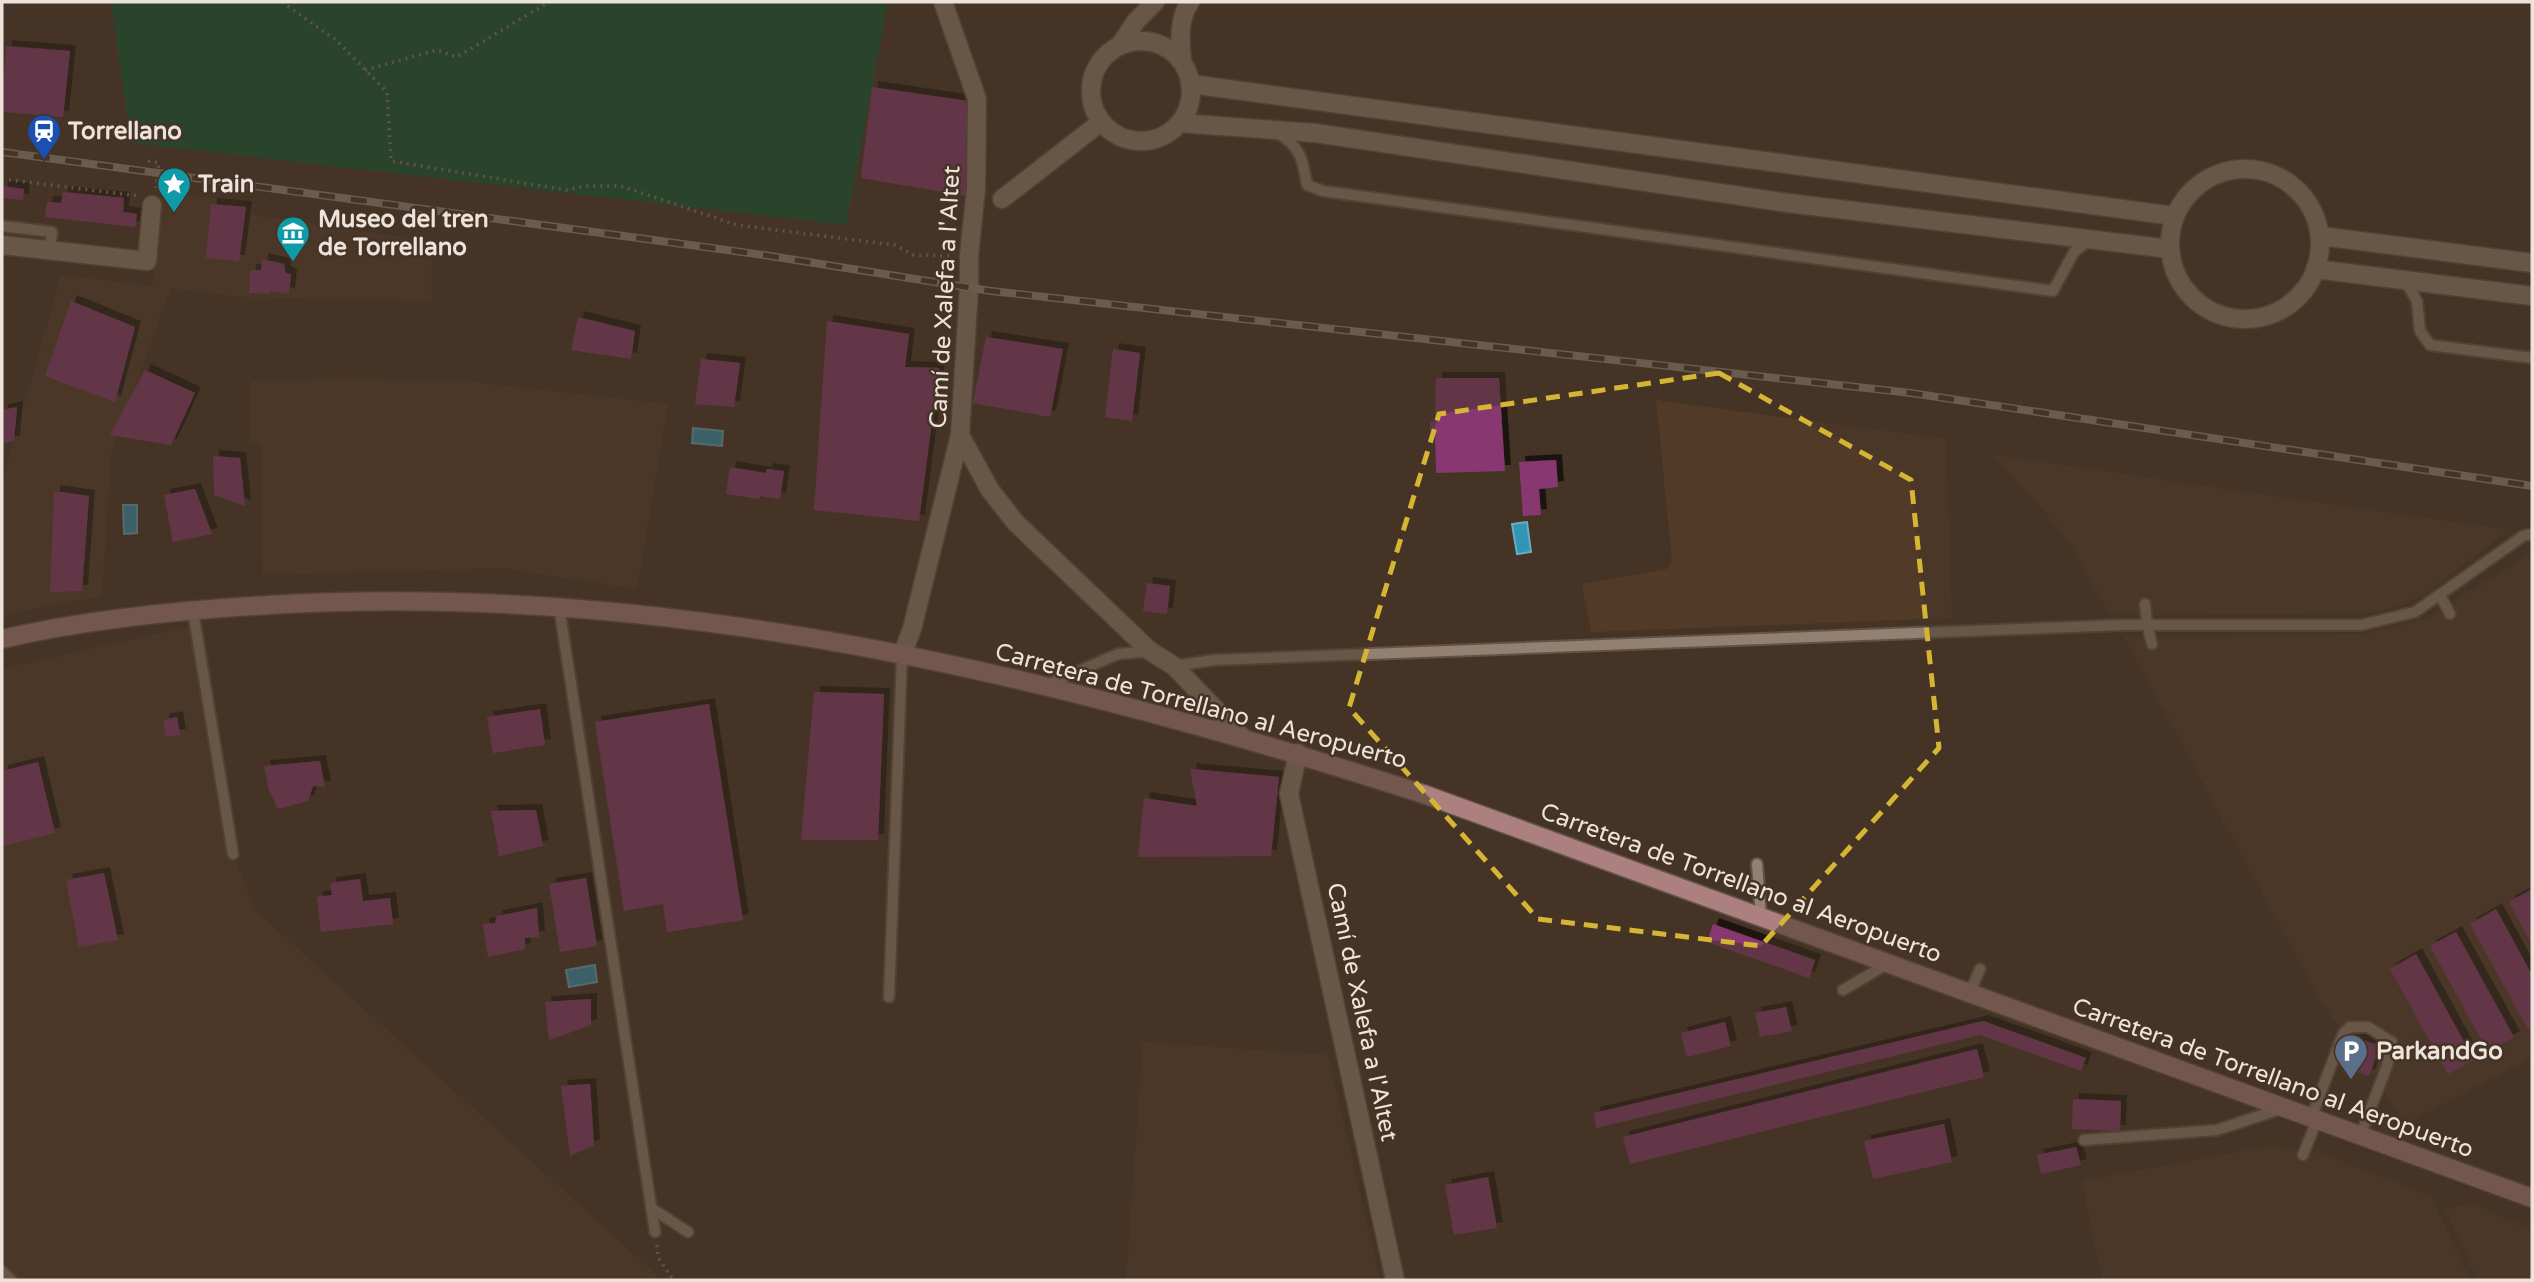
<svg xmlns="http://www.w3.org/2000/svg" width="2534" height="1282" font-family="'Varela Round',sans-serif">
  <style>
    .built { fill: #513b28 }
    .green { fill: #075830 }
    .water { fill: #3195b5; stroke: #69acc0; stroke-width: 2 }
    .building { fill: #87396f; filter: url(#shadow) }
    .lines { fill: none; stroke-linecap: round; stroke-linejoin: round }
    .lane-casing { stroke: #615347; stroke-width: 14 }
    .street-casing { stroke: #615347; stroke-width: 21 }
    .secondary-casing { stroke: #615347; stroke-width: 21 }
    .path { stroke: #86776b; stroke-width: 3.5; stroke-dasharray: 2 5; stroke-linecap: butt }
    .lane { stroke: #938070; stroke-width: 10 }
    .street { stroke: #938070; stroke-width: 18 }
    .secondary { stroke: #ab807e; stroke-width: 18 }
    .rail-casing { stroke: #96897d; stroke-width: 8 }
    .rail { stroke: #453426; stroke-width: 5; stroke-dasharray: 16; stroke-linecap: butt }
    .marked { fill: none; stroke: #d5b534; stroke-width: 5; stroke-dasharray: 14 9; stroke-linejoin: round }
    .labels { text-anchor: middle; dominant-baseline: central; stroke-width: 5; stroke-linejoin: round; paint-order: stroke }
    .poi-label { font-size: 24px; font-weight: bold; fill: #ede3da; stroke: #453426; text-anchor: start }
    .street-label { font-size: 24px; fill: #ede3da; stroke: #453426 }
  </style>
  <defs>
    <filter id="shadow"><feDropShadow dx="6" dy="-6" stdDeviation="0" flood-color="#0009"/></filter>
  </defs>
  <rect width="100%" height="100%" fill="#453426"/>
  <g class="built">
    <path d="M161,193L247,201L248,214L431,241L432,301L241,297L171,288L111,453L102,596L2,615V483L61,275L152,286Z"/>
    <path d="M343,379L464,381L668,404L637,589L502,568L263,575L262,445L249,440L251,381Z"/>
    <path d="M1656,400L1946,439L1952,618L1591,632L1582,584L1667,569L1672,561Z"/>
    <path d="M1992,455L2509,530L2422,596L2406,604L2371,613L2110,615L2073,548L2040,506Z"/>
    <path d="M2532,555V1058L2406,1123L2319,998L2124,637L2361,634L2404,625L2427,618L2527,556Z"/>
    <path d="M196,625L233,854L256,911L662,1280H2V669Z"/>
    <path d="M1143,1042L1328,1055L1380,1280H1126Z"/>
    <path d="M2269,1146L2320,1153L2431,1196L2470,1280H2102L2082,1181Z"/>
    <path d="M2473,1204L2532,1230V1280H2478L2445,1209Z"/>
  </g>
  <path class="green" d="M111,2H888L846,225L131,143Z"/>
  <g class="water">
    <path d="M693,428L723,431L722,446L692,443Z"/>
    <path d="M123,505H137V533L124,534Z"/>
    <path d="M1527,522L1531,552L1517,554L1512,524Z"/>
    <path d="M595,965L597,982L569,987L566,970Z"/>
  </g>
  <g class="building">
    <path d="M6,46L70,51L63,117L2,112Z"/>
    <path d="M872,87L968,101L972,131L967,196L861,178Z"/>
    <path d="M2,186L24,189L23,200L2,198Z"/>
    <path d="M63,192L124,198L123,212L137,214L135,227L45,217L47,202L61,203Z"/>
    <path d="M211,204L246,207L239,261L206,258Z"/>
    <path d="M262,259L284,264L285,272L291,275L289,294L270,291V294L249,293L250,270H261Z"/>
    <path d="M71,301L135,327L115,402L45,376Z"/>
    <path d="M578,317L635,331L631,359L571,350Z"/>
    <path d="M827,321L909,334L905,367L939,368L919,521L814,510Z"/>
    <path d="M986,337L1063,349L1050,417L973,403Z"/>
    <path d="M1113,349L1140,353L1132,421L1105,417Z"/>
    <path d="M701,359L740,363L734,407L695,404Z"/>
    <path d="M145,370L195,393L171,445L110,435Z"/>
    <path d="M1436,378H1499L1505,471L1436,473L1435,431H1430V421H1435Z"/>
    <path d="M17,407L14,441L2,444V410Z"/>
    <path d="M213,456L240,458L245,506L214,495Z"/>
    <path d="M1556,460L1558,487L1539,489L1541,515L1523,516L1519,462Z"/>
    <path d="M730,467L766,473L767,469L784,471L780,499L760,496L759,499L726,494Z"/>
    <path d="M195,489L212,534L173,542L164,495Z"/>
    <path d="M54,491L89,496L82,591L50,592Z"/>
    <path d="M1147,583L1170,586L1167,614L1143,611Z"/>
    <path d="M814,692L884,694L878,840H801Z"/>
    <path d="M709,704L743,920L667,932L663,904L624,911L595,722Z"/>
    <path d="M540,709L545,745L493,753L487,717Z"/>
    <path d="M177,717L180,735L166,737L163,720Z"/>
    <path d="M320,761L325,787L313,786L308,801L278,809L269,790L264,766Z"/>
    <path d="M38,762L55,833L2,846V771Z"/>
    <path d="M1190,769L1279,777L1271,856L1138,857L1144,798L1197,806Z"/>
    <path d="M536,810L543,846L499,856L491,811Z"/>
    <path d="M104,873L118,940L79,947L66,880Z"/>
    <path d="M586,878L597,946L560,952L549,884Z"/>
    <path d="M360,879L363,901L390,898L393,924L321,932L317,897L332,895L330,883Z"/>
    <path d="M2532,889V945L2509,902Z"/>
    <path d="M537,908L539,937L525,938V949L488,957L483,924L495,923L497,916Z"/>
    <path d="M2496,909L2532,975V1027L2528,1029L2470,924Z"/>
    <path d="M1713,924L1815,960L1809,978L1707,942Z"/>
    <path d="M2456,932L2514,1037L2488,1052L2430,946Z"/>
    <path d="M2416,954L2474,1060L2448,1074L2390,969Z"/>
    <path d="M591,999V1025L549,1040L545,1002Z"/>
    <path d="M1786,1007L1792,1031L1760,1037L1755,1013Z"/>
    <path d="M1983,1021L2086,1058L2081,1071L1980,1035L1596,1128L1594,1113Z"/>
    <path d="M1725,1022L1731,1046L1687,1057L1681,1033Z"/>
    <path d="M2349,1035L2380,1046L2369,1076L2338,1065Z"/>
    <path d="M1977,1049L1984,1077L1630,1164L1623,1137Z"/>
    <path d="M590,1084L594,1145L570,1156L561,1086Z"/>
    <path d="M2073,1099L2121,1101L2120,1131L2072,1129Z"/>
    <path d="M1944,1124L1952,1162L1873,1179L1864,1141Z"/>
    <path d="M2076,1147L2081,1165L2041,1174L2037,1155Z"/>
    <path d="M1488,1177L1497,1228L1454,1235L1445,1185Z"/>
  </g>
  <g class="lines">
    <g class="lane-casing">
      <g id="lane">
        <path d="M1279,134C1301,147 1303,161 1307,185L1323,191L2053,291L2074,252L2089,240"/>
        <path d="M2,226L52,232L50,250"/>
        <path d="M2405,280L2417,301L2420,331L2430,345L2532,358"/>
        <path d="M2440,595L2450,614"/>
        <path d="M2145,604L2147,625L2152,644"/>
        <path d="M559,606L655,1232"/>
        <path d="M193,611L233,854"/>
        <path d="M1174,666L1214,660L2122,625H2361L2415,612L2523,536L2532,534"/>
        <path d="M1044,686L1118,654L1150,651"/>
        <path d="M1757,864L1761,916"/>
        <path d="M1843,990L1889,963"/>
        <path d="M1970,993L1980,969"/>
        <path d="M889,997L902,655"/>
        <path d="M2311,1118L2343,1034L2350,1027H2368L2392,1042L2387,1066L2360,1136"/>
        <path d="M2084,1140L2217,1130L2283,1108"/>
        <path d="M2303,1155L2317,1120"/>
        <path d="M651,1208L688,1232"/>
        <path d="M2,1271L11,1280"/>
      </g>
    </g>
    <g class="street-casing">
      <g id="street">
        <path d="M943,2L977,99L976,189L969,256V287L960,435L990,490L1016,523L1150,651L1174,666L1243,738"/>
        <circle cx="1141" cy="91" r="50"/>
        <path d="M1121,44L1136,21L1155,2"/>
        <path d="M1182,61C1180,40 1178,20 1190,2"/>
        <path d="M1190,84L2174,216"/>
        <path d="M1180,123L1315,133L1788,203L2170,249"/>
        <circle cx="2245" cy="244" r="75"/>
        <path d="M1002,199L1101,122"/>
        <path d="M2320,236L2532,263"/>
        <path d="M2,245L147,261L152,205"/>
        <path d="M2315,269L2532,296"/>
        <path d="M902,655L912,629L960,435"/>
        <path d="M1298,753L1289,794L1395,1280"/>
      </g>
    </g>
    <g class="secondary-casing">
      <path id="secondary" d="M2,639C89,619 179,610 269,605C663,581 1053,674 1426,795L2532,1198"/>
    </g>
    <g class="path">
      <path d="M282,2L337,41L387,92L391,161L566,190L586,186H621L737,225L894,245L914,255L950,256"/>
      <path d="M365,70L437,50L457,57L549,2"/>
      <path d="M148,161L159,163L156,188"/>
      <path d="M2,179L139,196"/>
      <path d="M657,1245L658,1257L673,1280"/>
    </g>
    <use href="#lane" class="lane"/>
    <use href="#street" class="street"/>
    <use href="#secondary" class="secondary"/>
    <g class="rail-casing">
      <path id="rail" d="M2,152L764,255L991,291L1911,393L2532,486"/>
    </g>
    <use href="#rail" class="rail"/>
  </g>
  <path d="M0 0H2534V1282H0ZM1719,373L1911,480L1939,748L1761,946L1538,919L1349,708L1439,414Z" fill="#453426" fill-opacity=".55" fill-rule="evenodd"/>
  <path class="marked" d="M1719,373L1911,480L1939,748L1761,946L1538,919L1349,708L1439,414Z"/>
  <defs>
    <g id="station-pin" transform="scale(1.75)"><path d="M0 17L-7.5 6A9.5 9.5 0 1 1 7.5 6Z" fill="#1a4fb4" stroke="#453426"/><path d="M-3-6H3Q5-6 5-4V2Q5 4 3 4L4.5 6H3L1.5 4h-3L-3 6H-4.5L-3 4Q-5 4-5 2V-4Q-5-6-3-6ZM-3.5-4v3h7v-3ZM-3.5 1v1.5H-2V1ZM2 1v1.5H3.5V1Z" fill="#fff"/></g>
    <g id="sight-pin" transform="scale(1.75)"><path d="M0 17L-7.5 6A9.5 9.5 0 1 1 7.5 6Z" fill="#0f9aa8" stroke="#453426"/><path d="M0-6L1.8-2.2L6-1.7L2.9 1.2L3.7 5.4L0 3.3L-3.7 5.4L-2.9 1.2L-6-1.7L-1.8-2.2Z" fill="#fff"/></g>
    <g id="museum-pin" transform="scale(1.75)"><path d="M0 17L-7.5 6A9.5 9.5 0 1 1 7.5 6Z" fill="#0f9aa8" stroke="#453426"/><path d="M0-6L6-3V-2H-6V-3ZM-5-1h2V3h-2ZM-1-1h2V3h-2ZM3-1h2V3H3ZM-6 4H6V6H-6Z" fill="#fff"/></g>
    <g id="parking-pin" transform="scale(1.75)"><path d="M0 17L-7.5 6A9.5 9.5 0 1 1 7.5 6Z" fill="#5c6f8a" stroke="#453426"/><path d="M-3.5-5.5H1a3.5 3.5 0 0 1 0 7H-1V5.5H-3.5ZM-1-3.4V-.6H.8a1.4 1.4 0 0 0 0-2.8Z" fill="#fff"/></g>
  </defs>
  <g fill-rule="evenodd">
    <use href="#station-pin" x="44" y="131"/>
    <use href="#sight-pin" x="174" y="184"/>
    <use href="#museum-pin" x="293" y="233"/>
    <use href="#parking-pin" x="2351" y="1051"/>
  </g>
  <g class="labels">
    <g class="poi-label">
      <text x="68" y="131">Torrellano</text>
      <text x="198" y="184">Train</text>
      <text x="318" y="219">Museo del tren<tspan x="318" dy="28">de Torrellano</tspan></text>
      <text x="2376" y="1051">ParkandGo</text>
    </g>
    <g class="street-label">
      <text transform="translate(945 297) rotate(-87)">Camí de Xalefa a l'Altet</text>
      <text transform="translate(1201 706) rotate(15)">Carretera de Torrellano al Aeropuerto</text>
      <text transform="translate(1741 883) rotate(20)">Carretera de Torrellano al Aeropuerto</text>
      <text transform="translate(1362 1012) rotate(78)">Camí de Xalefa a l'Altet</text>
      <text transform="translate(2273 1078) rotate(20)">Carretera de Torrellano al Aeropuerto</text>
    </g>
  </g>
  <rect width="2534" height="1282" fill="none" stroke="#ede3da" stroke-width="7"/>
</svg>
